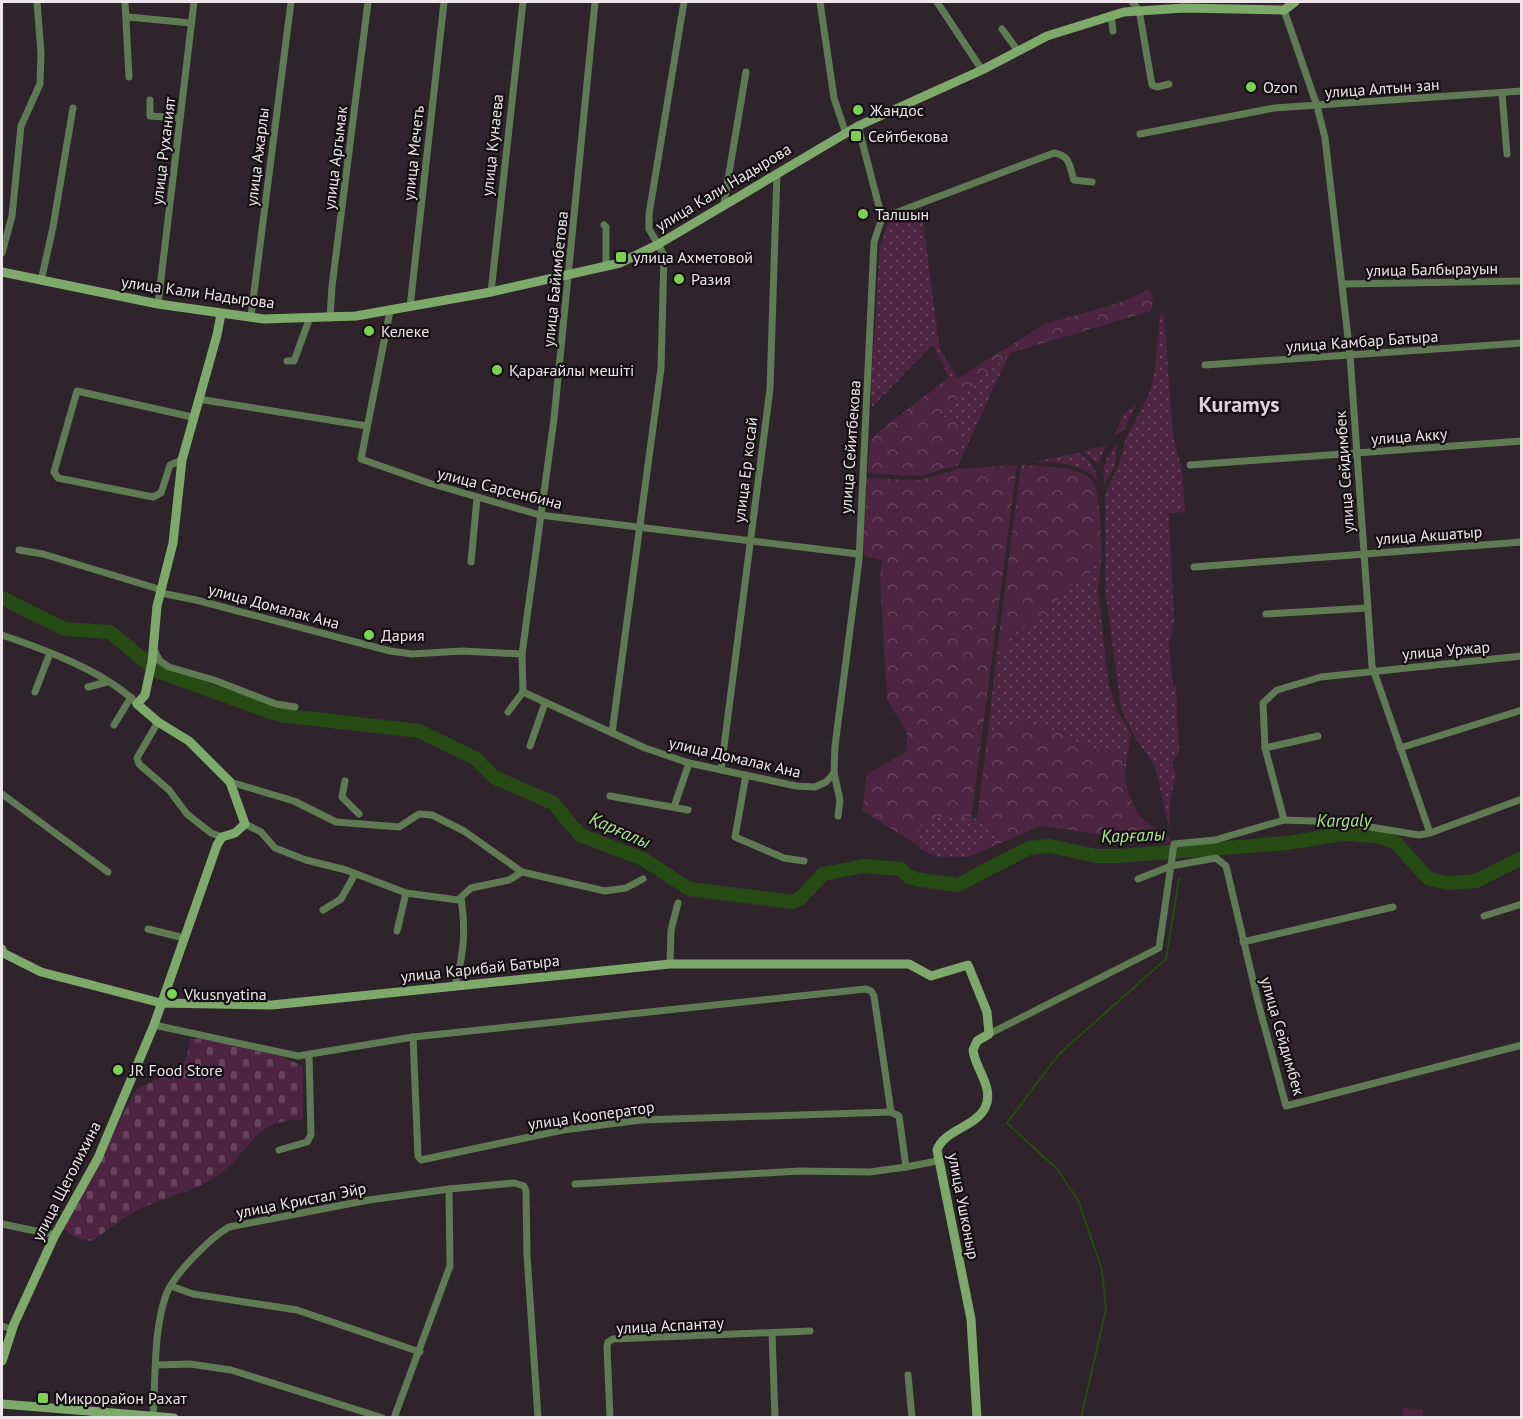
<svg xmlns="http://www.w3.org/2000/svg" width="1523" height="1419" font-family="'PT Sans',sans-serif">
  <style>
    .grass { fill: url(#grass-dots) }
    .forest { fill: url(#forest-crowns) }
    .cemetery { fill: url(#cemetery-stones) }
    .pitch { fill: #4e2443 }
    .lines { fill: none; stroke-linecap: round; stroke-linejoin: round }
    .stream { stroke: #264b15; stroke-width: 2 }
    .river { stroke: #264b15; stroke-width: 14 }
    .street { stroke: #5f7b53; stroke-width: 7 }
    .secondary { stroke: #7daa6a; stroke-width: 9 }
    .poi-dot { fill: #7cd155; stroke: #140f12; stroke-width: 2 }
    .labels { text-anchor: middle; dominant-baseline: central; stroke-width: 4.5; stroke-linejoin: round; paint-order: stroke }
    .poi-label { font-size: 16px; fill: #ece5e9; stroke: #140f12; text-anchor: start }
    .street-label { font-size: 16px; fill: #ece5e9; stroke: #140f12 }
    .water-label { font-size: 18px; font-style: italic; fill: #aae393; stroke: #140f12 }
    .district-label { font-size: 22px; font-weight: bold; fill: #ded0da; stroke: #140f12 }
  </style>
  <defs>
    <pattern id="grass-dots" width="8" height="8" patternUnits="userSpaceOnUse" patternTransform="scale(1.5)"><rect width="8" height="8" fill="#4e2443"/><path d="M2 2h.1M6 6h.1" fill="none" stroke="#68445e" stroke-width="1.8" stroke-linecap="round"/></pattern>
    <pattern id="forest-crowns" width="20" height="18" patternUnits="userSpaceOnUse" patternTransform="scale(1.5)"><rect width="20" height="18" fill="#4e2443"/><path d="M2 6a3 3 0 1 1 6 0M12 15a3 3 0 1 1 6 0" fill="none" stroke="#68445e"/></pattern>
    <pattern id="cemetery-stones" width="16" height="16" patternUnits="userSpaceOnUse" patternTransform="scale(1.5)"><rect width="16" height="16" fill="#4e2443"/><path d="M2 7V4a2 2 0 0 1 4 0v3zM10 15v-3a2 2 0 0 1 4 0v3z" fill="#68445e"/></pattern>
  </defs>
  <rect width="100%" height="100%" fill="#2f242b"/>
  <g class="grass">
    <path d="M921,208L940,350L958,378L949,377L933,344L872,407L871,388L880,247L888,222Z"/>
    <path d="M1160,314L1164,315L1173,436L1182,470L1185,512L1169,513L1174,621L1169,646L1173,685H1176L1179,751L1172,763L1176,776L1170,800V830L1155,767L1133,734L1121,708L1105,588V495L1120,461L1126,438L1148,397L1155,370Z"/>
    <path d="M1010,353L958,465L941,470L953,458L962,425L938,416Z"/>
    <path d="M1136,404L1124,430L1114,436L1124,414Z"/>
    <path d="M1117,444L1115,466L1104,485C1102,466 1105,458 1117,444Z"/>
    <path d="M1106,445L1098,464L1083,451Z"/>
    <path d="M1079,453C1090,460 1095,467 1098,481C1081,462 1056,462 1032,462Z"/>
    <path d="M1102,553L1098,590L1108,680L1117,711L1131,733L1125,773L1121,753L1090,749L1062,734L988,733L996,659L1013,635L1033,620L1046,616L1069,586L1089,577L1092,565Z"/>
    <path d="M949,815L977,819L993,828L996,838L982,843L971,856C951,859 931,859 917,845L920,825L936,817Z"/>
  </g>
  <g class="forest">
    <path d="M1149,289L1153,299L1151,311L1010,353L939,416L951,418L962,425C959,435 958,449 953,458C939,483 891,474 867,473L871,440L877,433L949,377L958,378L1045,324L1122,302Z"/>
    <path d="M1017,465L971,819C950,815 939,815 920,825L917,845L862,810L867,774L906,752L907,732L887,700L880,576L882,560L865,556L861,545L864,478L919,480L959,469Z"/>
    <path d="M1021,465C1107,470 1096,472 1102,553L1092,565L1089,577L1069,586L1046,616L1033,620L1013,635L996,659Z"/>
    <path d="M1023,722L1062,734L1090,749L1121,753C1126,778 1126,805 1148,823C1160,834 1163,826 1173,844L1041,826L971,856L982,843L996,838L993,828L977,819L988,733Z"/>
  </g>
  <path class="cemetery" d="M191,1039H207L279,1056L303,1066V1120C252,1118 251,1153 218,1175C196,1191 170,1196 146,1206C126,1215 110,1229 91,1241L75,1237L64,1229L135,1091C150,1080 173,1077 184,1062C188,1057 189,1046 191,1039Z"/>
  <path class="pitch" d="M1403,1408L1423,1409V1417H1402Z"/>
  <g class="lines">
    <path class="stream" d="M1081,1418L1106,1309L1102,1270L1078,1200L1057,1169L1007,1123L1058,1055L1166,959L1179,879"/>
    <path class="river" d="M2,598L65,629L110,632L157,671L279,715L419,731L475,758L494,777L553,803L580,835L643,859L689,889L793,902L801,898L823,874L863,866L901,869L909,877L921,880L958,885L1029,848L1050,846L1096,856H1118L1287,843L1342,834L1377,836L1396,843L1429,879L1448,883L1476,881L1522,858"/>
    <g class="street">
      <path d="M125,2L129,77"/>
      <path d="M595,2L554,419L522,654L523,692L645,748L689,763L796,786L815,787L826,782L834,773"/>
      <path d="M820,2L834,98L846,134"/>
      <path d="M937,2L982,70"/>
      <path d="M1132,2L1139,10L1152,85L1157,87L1169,84"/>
      <path d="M1284,10L1317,106L1325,138L1350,355L1372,666L1430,833"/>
      <path d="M1111,15L1113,31"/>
      <path d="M128,17L191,23"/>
      <path d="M1002,29L1018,51"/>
      <path d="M1502,93L1507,154"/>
      <path d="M150,100V116L180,118"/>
      <path d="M1140,134L1274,108L1522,91"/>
      <path d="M724,203L746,72"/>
      <path d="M882,218L1054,153C1071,156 1069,166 1074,180L1092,182"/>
      <path d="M604,225L606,227V266"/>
      <path d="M2,253L12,216L21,126L40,84L41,53L37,2"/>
      <path d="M41,281L53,227L73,108"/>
      <path d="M1344,284L1522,281"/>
      <path d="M491,292L523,2"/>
      <path d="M158,304L194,2"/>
      <path d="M410,307L444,2"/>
      <path d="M390,311L361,459L429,483L540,515L858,554"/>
      <path d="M251,316L291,2"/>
      <path d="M330,318L332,286L368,2"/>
      <path d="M287,361H294L309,320"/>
      <path d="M1205,365L1522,343"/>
      <path d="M198,399L367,426"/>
      <path d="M182,460L170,465L161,493L153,497L58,478L54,472L77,391L192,417"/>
      <path d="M1190,465L1522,441"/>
      <path d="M19,550L43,554L162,590"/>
      <path d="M471,562L477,498"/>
      <path d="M1194,567L1522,542"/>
      <path d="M161,593L196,600L390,651L412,654L462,651L522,654"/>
      <path d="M1266,614L1367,608"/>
      <path d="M2,635C43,649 107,672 137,704"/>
      <path d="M153,648L160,661L169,667L214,680L276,704L295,707"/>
      <path d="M1522,656L1321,677L1277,690L1263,703L1265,748L1284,820L1340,822L1419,835L1430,833L1522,799"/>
      <path d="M88,687L107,682"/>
      <path d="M35,692L50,653"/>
      <path d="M508,712L523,692"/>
      <path d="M158,722L137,758L139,764L169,790L187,814L211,833L222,837"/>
      <path d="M114,725L131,697"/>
      <path d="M612,733L661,368L664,255L649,229V214L684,2"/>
      <path d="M530,746L545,703"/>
      <path d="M1265,748L1318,736"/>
      <path d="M1400,748L1522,710"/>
      <path d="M721,770L770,389L777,173"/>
      <path d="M746,775L735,837L784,858L804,861"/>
      <path d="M345,781L342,797L359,814"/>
      <path d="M230,782L294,801L336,822L399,827L419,814L432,815L464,831L522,872L605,891L626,888L643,879"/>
      <path d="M2,794L108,872"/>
      <path d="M610,796L688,810"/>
      <path d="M674,807L689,763"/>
      <path d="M838,816L840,800L834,773L835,746L859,560L874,242L882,218L858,126"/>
      <path d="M245,824L261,832L275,848L306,860L346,870L406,893L458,900L471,888L509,880L522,872"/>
      <path d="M1138,879L1171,866L1216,858L1226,866L1259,1006L1286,1106L1522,1045"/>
      <path d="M323,910L341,899L355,874"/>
      <path d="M1484,916L1522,904"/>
      <path d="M148,929L184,938"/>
      <path d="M397,931L406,893"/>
      <path d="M1243,942L1393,907"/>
      <path d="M670,964L671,930L678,903"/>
      <path d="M455,986C464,953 466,931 461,898"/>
      <path d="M154,1025L298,1056L413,1037L866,989L871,991L874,996L891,1112"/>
      <path d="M989,1034L1159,948L1174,844L1215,840L1284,820"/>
      <path d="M413,1037L418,1156L421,1160L563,1130L641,1120L891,1112L899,1116L906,1167L937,1161"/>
      <path d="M279,1150L307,1142L311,1135L309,1055"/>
      <path d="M575,1184L799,1171L870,1172L906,1167"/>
      <path d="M2,1224L55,1235"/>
      <path d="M171,1286L193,1294L297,1310L420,1352"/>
      <path d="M2,1326L12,1329"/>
      <path d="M772,1333L775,1418"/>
      <path d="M157,1365L190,1364L231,1370L383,1418"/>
      <path d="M908,1375L912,1418"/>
      <path d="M153,1416C156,1377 153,1332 166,1295C173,1275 210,1238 229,1227L369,1200L449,1189"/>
      <path d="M394,1418L450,1266L449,1189L514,1183L524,1186L526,1191L527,1255L538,1418"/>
      <path d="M610,1418L607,1347L608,1342L613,1339L810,1331"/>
    </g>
    <g class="secondary">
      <path d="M2,272L158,304L264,319L356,316L491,292L620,263L657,245L858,126L982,70L1047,36L1124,12L1184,8L1284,10L1295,2"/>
      <path d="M2,949L3,953L41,972L161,1003L272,1005L670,964H909L931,976L968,965L987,1012L989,1034L977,1041L973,1050C975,1069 995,1088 985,1108C975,1127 944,1130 937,1150L971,1319L977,1418"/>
      <path d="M2,1361L14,1324L54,1237L98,1158L154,1025L217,845L222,837L235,833L245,824L230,782L189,741L158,722L137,704L145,695L152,662L157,606L173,543L182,460L217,335L221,314"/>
      <path d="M2,1404L174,1418"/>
    </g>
  </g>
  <g class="poi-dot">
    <circle cx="1251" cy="87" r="6"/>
    <circle cx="858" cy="110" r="6"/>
    <rect x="850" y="130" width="12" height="12" rx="3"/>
    <circle cx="863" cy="214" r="6"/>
    <rect x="615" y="251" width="12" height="12" rx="3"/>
    <circle cx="679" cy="279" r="6"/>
    <circle cx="369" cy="331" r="6"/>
    <circle cx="497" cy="370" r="6"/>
    <circle cx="369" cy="635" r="6"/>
    <circle cx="172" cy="994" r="6"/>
    <circle cx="118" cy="1070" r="6"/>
    <rect x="37" y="1392" width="12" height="12" rx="3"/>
  </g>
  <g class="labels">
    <g class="poi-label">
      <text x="1263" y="87">Ozon</text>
      <text x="870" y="110">Жандос</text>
      <text x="868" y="136">Сейтбекова</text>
      <text x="875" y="214">Талшын</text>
      <text x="633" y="257">улица Ахметовой</text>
      <text x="691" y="279">Разия</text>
      <text x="381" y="331">Келеке</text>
      <text x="509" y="370">Қарағайлы мешіті</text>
      <text x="381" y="635">Дария</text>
      <text x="184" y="994">Vkusnyatina</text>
      <text x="130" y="1070">JR Food Store</text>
      <text x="55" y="1398">Микрорайон Рахат</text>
    </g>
    <g class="street-label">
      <text transform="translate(1382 88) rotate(-4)">улица Алтын зан</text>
      <text transform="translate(492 145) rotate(-84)">улица Кунаева</text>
      <text transform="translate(163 151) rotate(-83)">улица Руханият</text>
      <text transform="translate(413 153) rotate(-84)">улица Мечеть</text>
      <text transform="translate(257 157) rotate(-83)">улица Ажарлы</text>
      <text transform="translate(335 158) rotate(-83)">улица Аргымак</text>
      <text transform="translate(723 187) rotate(-31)">улица Кали Надырова</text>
      <text transform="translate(1432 269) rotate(-1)">улица Балбырауын</text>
      <text transform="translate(555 279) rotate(-84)">улица Байимбетова</text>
      <text transform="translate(198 292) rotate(8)">улица Кали Надырова</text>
      <text transform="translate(1362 341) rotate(-4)">улица Камбар Батыра</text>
      <text transform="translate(1409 436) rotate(-4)">улица Акку</text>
      <text transform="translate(850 447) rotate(-86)">улица Сейитбекова</text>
      <text transform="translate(745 470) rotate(-83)">улица Ер косай</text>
      <text transform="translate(1344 472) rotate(-94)">улица Сейдимбек</text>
      <text transform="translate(500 488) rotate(14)">улица Сарсенбина</text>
      <text transform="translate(1429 535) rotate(-4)">улица Акшатыр</text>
      <text transform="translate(274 606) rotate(15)">улица Домалак Ана</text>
      <text transform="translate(1446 650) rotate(-5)">улица Уржар</text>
      <text transform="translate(735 757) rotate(13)">улица Домалак Ана</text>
      <text transform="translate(480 968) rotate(-6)">улица Карибай Батыра</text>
      <text transform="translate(1283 1036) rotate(74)">улица Сейдимбек</text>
      <text transform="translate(591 1115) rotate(-8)">улица Кооператор</text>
      <text transform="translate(66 1181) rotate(-63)">улица Щеголихина</text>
      <text transform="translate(301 1200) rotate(-11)">улица Кристал Эйр</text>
      <text transform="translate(964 1206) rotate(79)">улица Ушконыр</text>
      <text transform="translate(670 1325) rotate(-3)">улица Аспантау</text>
    </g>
    <g class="water-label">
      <text transform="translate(1344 820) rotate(-1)">Kargaly</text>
      <text transform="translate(620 830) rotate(24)">Қарғалы</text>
      <text transform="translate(1133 835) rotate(-2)">Қарғалы</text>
    </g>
    <g class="district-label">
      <text x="1239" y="404">Kuramys</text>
    </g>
  </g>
  <rect width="1523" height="1419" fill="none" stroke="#ece5e9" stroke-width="6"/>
</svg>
